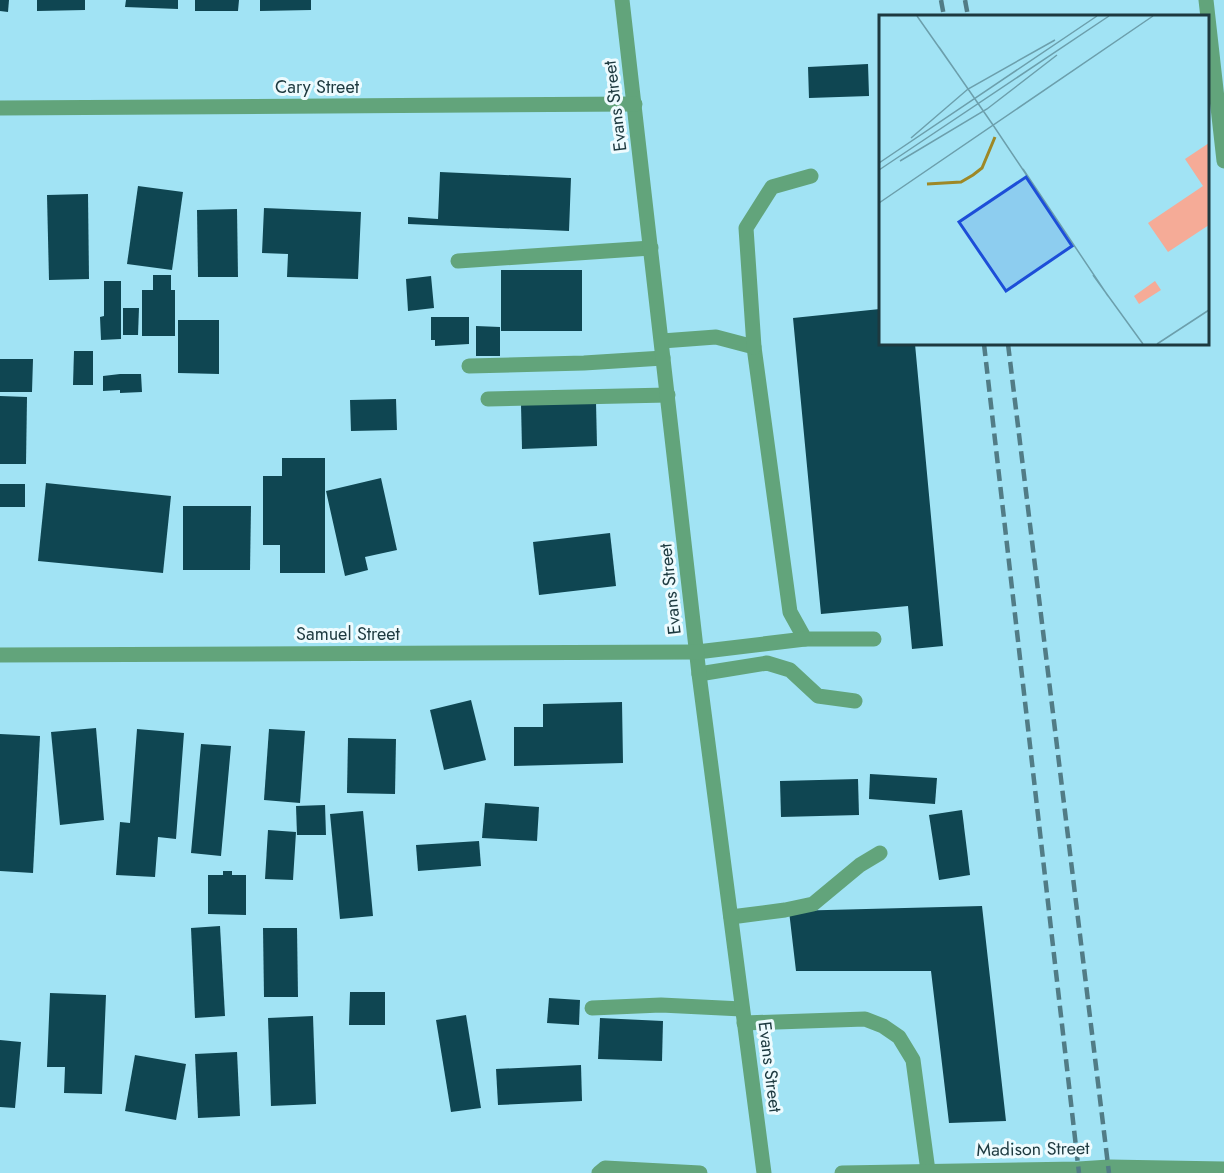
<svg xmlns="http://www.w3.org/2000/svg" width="1224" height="1173" font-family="Jost,sans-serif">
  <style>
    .building { fill: #0f4652 }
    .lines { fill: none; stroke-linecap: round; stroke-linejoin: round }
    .service { stroke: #62a47b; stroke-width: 15 }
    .minor { stroke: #62a47b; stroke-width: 15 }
    .tertiary { stroke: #62a47b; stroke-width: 15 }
    .rail { stroke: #517c86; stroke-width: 4.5; stroke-dasharray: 12 6; stroke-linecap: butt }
    .labels { text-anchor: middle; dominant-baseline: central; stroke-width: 6; stroke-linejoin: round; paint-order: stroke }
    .street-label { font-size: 18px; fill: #1d393f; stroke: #eefbfe }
    .inset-river { fill: none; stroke: #9e8826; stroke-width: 3 }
    .inset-road { fill: none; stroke: #6c9fac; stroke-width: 1.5 }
    .view { fill: #1d4ed8; fill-opacity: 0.15; stroke: #1d4ed8; stroke-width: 3 }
    .inset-edge { fill: none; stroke: #1d393f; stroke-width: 3 }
  </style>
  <rect width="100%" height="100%" fill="#a1e3f4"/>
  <g class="building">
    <path d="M0,0H9L8,12L0,11Z"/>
    <path d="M37,0H85V10L37,11Z"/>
    <path d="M126,0H178V9L125,7Z"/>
    <path d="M195,0H239L238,11H195Z"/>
    <path d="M260,0H311V10L260,11Z"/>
    <path d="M868,64L869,96L809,98L808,67Z"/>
    <path d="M440,172L571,178L569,231L408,224V217L438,219Z"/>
    <path d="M138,186L183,192L172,270L127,264Z"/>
    <path d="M88,194L89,279L49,280L47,195Z"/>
    <path d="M264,208L361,212L358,279L287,277L288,254L262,253Z"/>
    <path d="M237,209L238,277H198L197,210Z"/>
    <rect x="501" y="270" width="81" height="61"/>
    <path d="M153,275H171V290H175V336H142V290H153Z"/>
    <path d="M431,276L434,308L408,311L406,279Z"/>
    <path d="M104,281H121V339L101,340L100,317L104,316Z"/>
    <path d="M123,308H139L138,335H123Z"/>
    <path d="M880,309V344H915L943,646L912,649L908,606L821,614L793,318Z"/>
    <path d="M431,317H469V344L435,346V340H431Z"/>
    <path d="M178,320H219V374L178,373Z"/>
    <path d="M476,326L500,327V356H476Z"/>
    <path d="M74,351H93V385H73Z"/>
    <path d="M0,359H33L32,392H0Z"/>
    <path d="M120,374H141L142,392L120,393V390L103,391V376Z"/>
    <path d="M0,396L27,397L26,464H0Z"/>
    <path d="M396,399L397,430L351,431L350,400Z"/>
    <path d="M596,402L597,446L522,449L521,404Z"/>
    <path d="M282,458H325V573H280V545H263V476H282Z"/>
    <path d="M381,478L397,550L365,557L368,570L345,576L326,491Z"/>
    <path d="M46,483L171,496L163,573L38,561Z"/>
    <rect x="0" y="484" width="25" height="23"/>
    <path d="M183,506H251L250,570H183Z"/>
    <path d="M610,533L616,586L539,595L533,542Z"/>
    <path d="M471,700L486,760L444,770L430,710Z"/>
    <path d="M622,702L623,763L514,766V727H543V704Z"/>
    <path d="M96,728L104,820L60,825L51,732Z"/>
    <path d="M137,729L184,733L176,839L158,837L155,877L116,875L120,822L130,823Z"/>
    <path d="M269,729L305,731L300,803L264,800Z"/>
    <path d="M0,734L40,736L33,873L0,871Z"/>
    <path d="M348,738L396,739L395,794L347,793Z"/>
    <path d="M201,744L231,746L221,856L191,853Z"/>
    <path d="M870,774L937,778L935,804L869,799Z"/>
    <path d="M858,779L859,815L781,817L780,781Z"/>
    <path d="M485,803L539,807L537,841L482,838Z"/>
    <path d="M325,805L326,835H297L296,806Z"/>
    <path d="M962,810L970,875L939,880L929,815Z"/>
    <path d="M363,811L373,916L340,919L330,814Z"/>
    <path d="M268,830L296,832L293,880L265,879Z"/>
    <path d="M479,841L481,866L418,871L416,845Z"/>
    <path d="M223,871H232V875H246V915L208,914V875H223Z"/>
    <path d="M982,906L1006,1121L949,1123L931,971H796L789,911Z"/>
    <path d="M220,926L225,1016L195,1018L191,928Z"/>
    <path d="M263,928H297L298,997H264Z"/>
    <path d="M350,992H385V1025H349Z"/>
    <path d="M50,993L106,995L102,1094L64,1093L65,1067H47Z"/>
    <path d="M549,998L580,1000L579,1025L547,1023Z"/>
    <path d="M466,1015L481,1108L451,1112L436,1020Z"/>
    <path d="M313,1016L316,1104L271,1106L268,1018Z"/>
    <path d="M600,1018L663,1021L662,1061L598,1059Z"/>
    <path d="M0,1040L21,1042L15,1108L0,1107Z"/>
    <path d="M237,1052L240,1116L198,1118L195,1054Z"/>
    <path d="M135,1055L186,1064L176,1120L125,1111Z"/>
    <path d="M581,1065L582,1101L498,1105L496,1069Z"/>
  </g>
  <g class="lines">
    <g class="service">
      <path d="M458,261L651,248"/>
      <path d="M662,341L716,337L754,347L790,612L805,639H874"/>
      <path d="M754,347L746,228L772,187L811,176"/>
      <path d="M469,366L584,363L663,358"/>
      <path d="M488,399L668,395"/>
      <path d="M697,652L805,639"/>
      <path d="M699,674L767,663L790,670L818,696L855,701"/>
      <path d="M731,917L785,910L813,904L860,865L880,853"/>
      <path d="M592,1008L661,1005L742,1009"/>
      <path d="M744,1023L865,1019L883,1026L899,1037L913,1060L928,1171"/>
    </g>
    <g class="minor">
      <path d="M622,0L699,674L764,1173"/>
      <path d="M1206,0L1224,161"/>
      <path d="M0,108L635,104"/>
      <path d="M0,655L697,652"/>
    </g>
    <g class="tertiary">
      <path d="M599,1173L605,1168L700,1173"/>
      <path d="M842,1173L1079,1169L1109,1167L1224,1169"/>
    </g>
    <g class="rail">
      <path d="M941,0L944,16"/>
      <path d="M965,0L968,16"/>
      <path d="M984,344L1079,1173"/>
      <path d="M1008,344L1109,1173"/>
    </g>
  </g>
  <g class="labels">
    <g class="street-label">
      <text x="317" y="87">Cary Street</text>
      <text transform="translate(615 106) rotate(-97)">Evans Street</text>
      <text transform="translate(670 589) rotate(-96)">Evans Street</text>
      <text x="348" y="634">Samuel Street</text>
      <text transform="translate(770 1067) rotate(83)">Evans Street</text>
      <text transform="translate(1033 1149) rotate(-1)">Madison Street</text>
    </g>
  </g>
  <g transform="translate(879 15)">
    <rect width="330" height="330" fill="#a1e3f4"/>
    <path d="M330,128V210L289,237L269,208L324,171L306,144ZM276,266L282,275L260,289L255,281Z" fill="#f5ab97"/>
    <path class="inset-river" d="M48,169L82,167L94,160L103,153L116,122"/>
    <path class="inset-road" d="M38,1L78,58M60,32L114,110M114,110L173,198M32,123L89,74L176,25M21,146L108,94L178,40M0,148L218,1M144,154L229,281M0,155L230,1M0,188L274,1M214,260L264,329M278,329L330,295"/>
    <path class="view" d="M147,162L193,231L127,276L80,207Z"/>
    <rect width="330" height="330" class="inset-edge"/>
  </g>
</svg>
